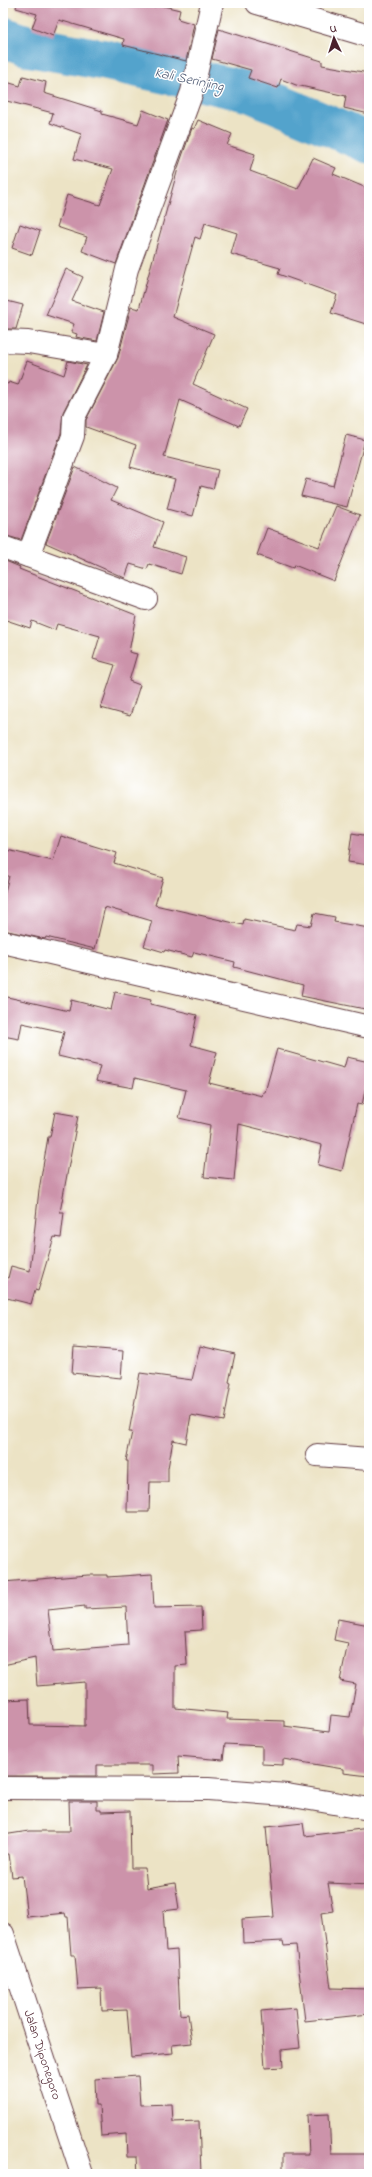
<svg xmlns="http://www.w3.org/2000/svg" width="372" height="2177" font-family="'Indie Flower',sans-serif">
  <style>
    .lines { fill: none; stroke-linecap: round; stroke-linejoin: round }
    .river { stroke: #52a3cc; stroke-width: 41 }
    .building { fill: #cc93aa; fill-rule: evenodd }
    .minor-casing { stroke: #623c42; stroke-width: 24 }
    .major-casing { stroke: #623c42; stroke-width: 24 }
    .minor { stroke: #fff; stroke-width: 22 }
    .major { stroke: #fff; stroke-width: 22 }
    .labels { text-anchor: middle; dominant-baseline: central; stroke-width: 3; stroke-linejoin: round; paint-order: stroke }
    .street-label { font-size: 13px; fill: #4a1f2b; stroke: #fff }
    .water-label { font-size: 14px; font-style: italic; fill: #4e5a73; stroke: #fff }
  </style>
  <rect width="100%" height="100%" fill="#fff"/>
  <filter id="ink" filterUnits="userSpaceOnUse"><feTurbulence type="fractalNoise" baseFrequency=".025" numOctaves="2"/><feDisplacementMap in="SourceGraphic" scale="8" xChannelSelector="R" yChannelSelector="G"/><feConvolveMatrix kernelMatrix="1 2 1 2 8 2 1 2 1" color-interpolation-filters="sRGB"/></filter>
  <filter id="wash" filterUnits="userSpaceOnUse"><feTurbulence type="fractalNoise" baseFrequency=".012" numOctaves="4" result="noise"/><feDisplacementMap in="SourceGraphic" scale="16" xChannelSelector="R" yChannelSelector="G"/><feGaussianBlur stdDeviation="0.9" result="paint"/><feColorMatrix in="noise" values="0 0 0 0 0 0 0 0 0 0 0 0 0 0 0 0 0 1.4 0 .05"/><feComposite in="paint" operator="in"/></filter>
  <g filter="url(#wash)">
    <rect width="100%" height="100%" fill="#ece3c5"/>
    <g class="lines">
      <path class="river" d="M3,37L32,47L105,60L250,92L369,143"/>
    </g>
    <g id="blocks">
      <g class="building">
        <path d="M17,3H138L155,7V4L180,10L178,19L194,24L186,61L123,45L124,39L59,20L53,36L32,28L37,14L16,8Z"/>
        <path d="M219,29L322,61V65L369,73V114L344,108L346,96L296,85L281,79L278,88L248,78L251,70L212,59Z"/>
        <path d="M23,76L46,82L44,93L102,111V114L138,124L143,110L168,120L116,264L82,251L87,237L57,227L67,195L100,205L113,169L74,159L81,134L50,123L53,113L3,100V81L20,86Z"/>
        <path d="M198,120L232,134L227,145L255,154L250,171L298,189L313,158L336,168L333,174L369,189V325L331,313L337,295L278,274L280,268L231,254L237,233L205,223L200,239L195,237L173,317L214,334L193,384L247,409L239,426L180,400L164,457L218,470L213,489L201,486L193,516L167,509L175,479L130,467L136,445L86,427V420L118,358L131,307L139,309L179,165L192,128L194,129Z"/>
        <path d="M20,224L40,231L32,255L12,248Z"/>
        <path d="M66,269L83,277L72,301L104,312L97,341L76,337L77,334L71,332L74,324L46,315Z"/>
        <path d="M3,300L23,305L16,329H3Z"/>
        <path d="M27,361L64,375L68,361L87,365L63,412L61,433L21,540L3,535V382L8,384L9,382L18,385Z"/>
        <path d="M346,435L365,440L347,507L301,496L306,479L333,486Z"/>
        <path d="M75,467L117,488L111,500L163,522L154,547L186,557L181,574L149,564L147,569L130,564L125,578L46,543Z"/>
        <path d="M336,506L360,515L334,581L294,565L293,568L257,555L267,528L319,547Z"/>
        <path d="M3,560L20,567L19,569L136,615L129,652L137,654L129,681L140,685L130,716L101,708L115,665L93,659L100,636L57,624L55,630L32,621L30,628L3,619Z"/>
        <path d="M352,833L369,836V865L348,862Z"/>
        <path d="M61,836L117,853L114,863L163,878L155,905L243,925L244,919L295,930L297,924L311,926L314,913L335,917L334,922L369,928V991L365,1009L301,996L303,985L234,967L235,962L194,952L192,957L165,950L164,952L144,946L152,921L105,907L95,949L46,937L45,939L3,930V900L9,876H5L7,870L3,869V849L53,861Z"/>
        <path d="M115,992L151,1000L150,1004L197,1015L191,1045L217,1052L209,1083L262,1096L263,1092H265L277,1049L344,1068L347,1057L369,1062V1072L362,1105L357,1104L342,1171L318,1165L322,1145L239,1124L234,1180L204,1177L210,1125L179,1118L186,1090L135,1078L133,1088L96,1081L100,1066L58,1056L64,1032L22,1023L19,1039L3,1036V996L69,1011L71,1000L111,1010Z"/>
        <path d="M55,1112L78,1116L60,1212H64L61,1238L54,1237L38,1291L35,1290L31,1304L3,1297V1276L8,1278L11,1266L30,1271L39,1190L48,1137H50Z"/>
        <path d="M200,1346L235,1354L229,1382L231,1383L224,1421L191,1415L186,1443L173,1440L168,1468V1482H150L149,1512H127L128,1461H126L132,1432H129L140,1373L192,1380Z"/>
        <path d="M74,1347L123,1351L121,1378L72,1373Z"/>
        <path d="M152,1574L154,1608L201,1607L202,1630L185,1631L187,1665L175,1666V1708L228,1713L227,1719L284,1721V1726L329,1732L331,1715L350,1717L356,1684L340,1681L348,1643L334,1640L338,1619L369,1625V1776L343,1773V1769L283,1759V1765L262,1764V1746L225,1744L223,1760L178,1756L179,1773L153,1774V1765H97V1776H3V1700L29,1699L30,1725L85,1726V1682L37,1686L35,1658L3,1665V1582L88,1575H107V1577ZM85,1606V1609L126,1607L128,1645L53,1651L48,1610Z"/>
        <path d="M69,1801H97V1810H101V1812L130,1811L131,1868H145L147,1888L175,1883L179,1909L163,1911L166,1951L177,1950L180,2015L188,2014L192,2043L172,2045L173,2053L131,2057L127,2010L102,2011L101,1988L78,1989L75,1955H71L68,1917H66L65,1913L27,1917L22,1876L12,1877L9,1854H5L3,1835L29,1831H70Z"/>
        <path d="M303,1823L305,1836L369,1828V1885L328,1883L333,1911L321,1913L331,1988L369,1989V2014L305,2021L296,1945L284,1946L283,1941L243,1943L242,1919L274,1917L266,1827Z"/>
        <path d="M296,2008L300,2048L282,2050L283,2067L265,2068L261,2011Z"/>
        <path d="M138,2076L140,2105L172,2104L173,2122L199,2121L201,2174H138L137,2157H127L126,2134L101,2136L99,2105H96L95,2079Z"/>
        <path d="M329,2114L331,2154H368V2174H283V2154H309L307,2115Z"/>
      </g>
    </g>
  </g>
  <g filter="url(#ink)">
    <use href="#blocks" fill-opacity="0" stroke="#623c42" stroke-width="1"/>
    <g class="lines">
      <g class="minor-casing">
        <g id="minor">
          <path d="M3,341L28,342L106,355"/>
          <path d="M3,547L146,599"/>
          <path d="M28,556L73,436L74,417L106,355L127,269L192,92L212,3"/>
          <path d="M3,942L369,1027"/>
          <path d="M317,1455L369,1459"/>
          <path d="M3,1788L208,1789L287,1795L369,1809"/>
        </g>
      </g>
      <g class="major-casing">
        <g id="major">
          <path d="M257,3L369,36"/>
          <path id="s1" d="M3,1934L82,2174"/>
        </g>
      </g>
      <use href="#minor" class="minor"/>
      <use href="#major" class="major"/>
    </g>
  </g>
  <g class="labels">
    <g class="street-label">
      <text stroke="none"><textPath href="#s1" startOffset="127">Jalan Diponegoro</textPath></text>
    </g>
    <g class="water-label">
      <text transform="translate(189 80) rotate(12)">Kali Serinjing</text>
    </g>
  </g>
  <rect width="372" height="2177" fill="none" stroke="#fff" stroke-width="16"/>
  <g transform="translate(334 38) rotate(356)" stroke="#ffffff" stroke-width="3" paint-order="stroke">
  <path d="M0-3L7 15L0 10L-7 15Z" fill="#4a1f2b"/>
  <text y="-6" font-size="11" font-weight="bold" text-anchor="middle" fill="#4a1f2b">U</text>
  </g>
</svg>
